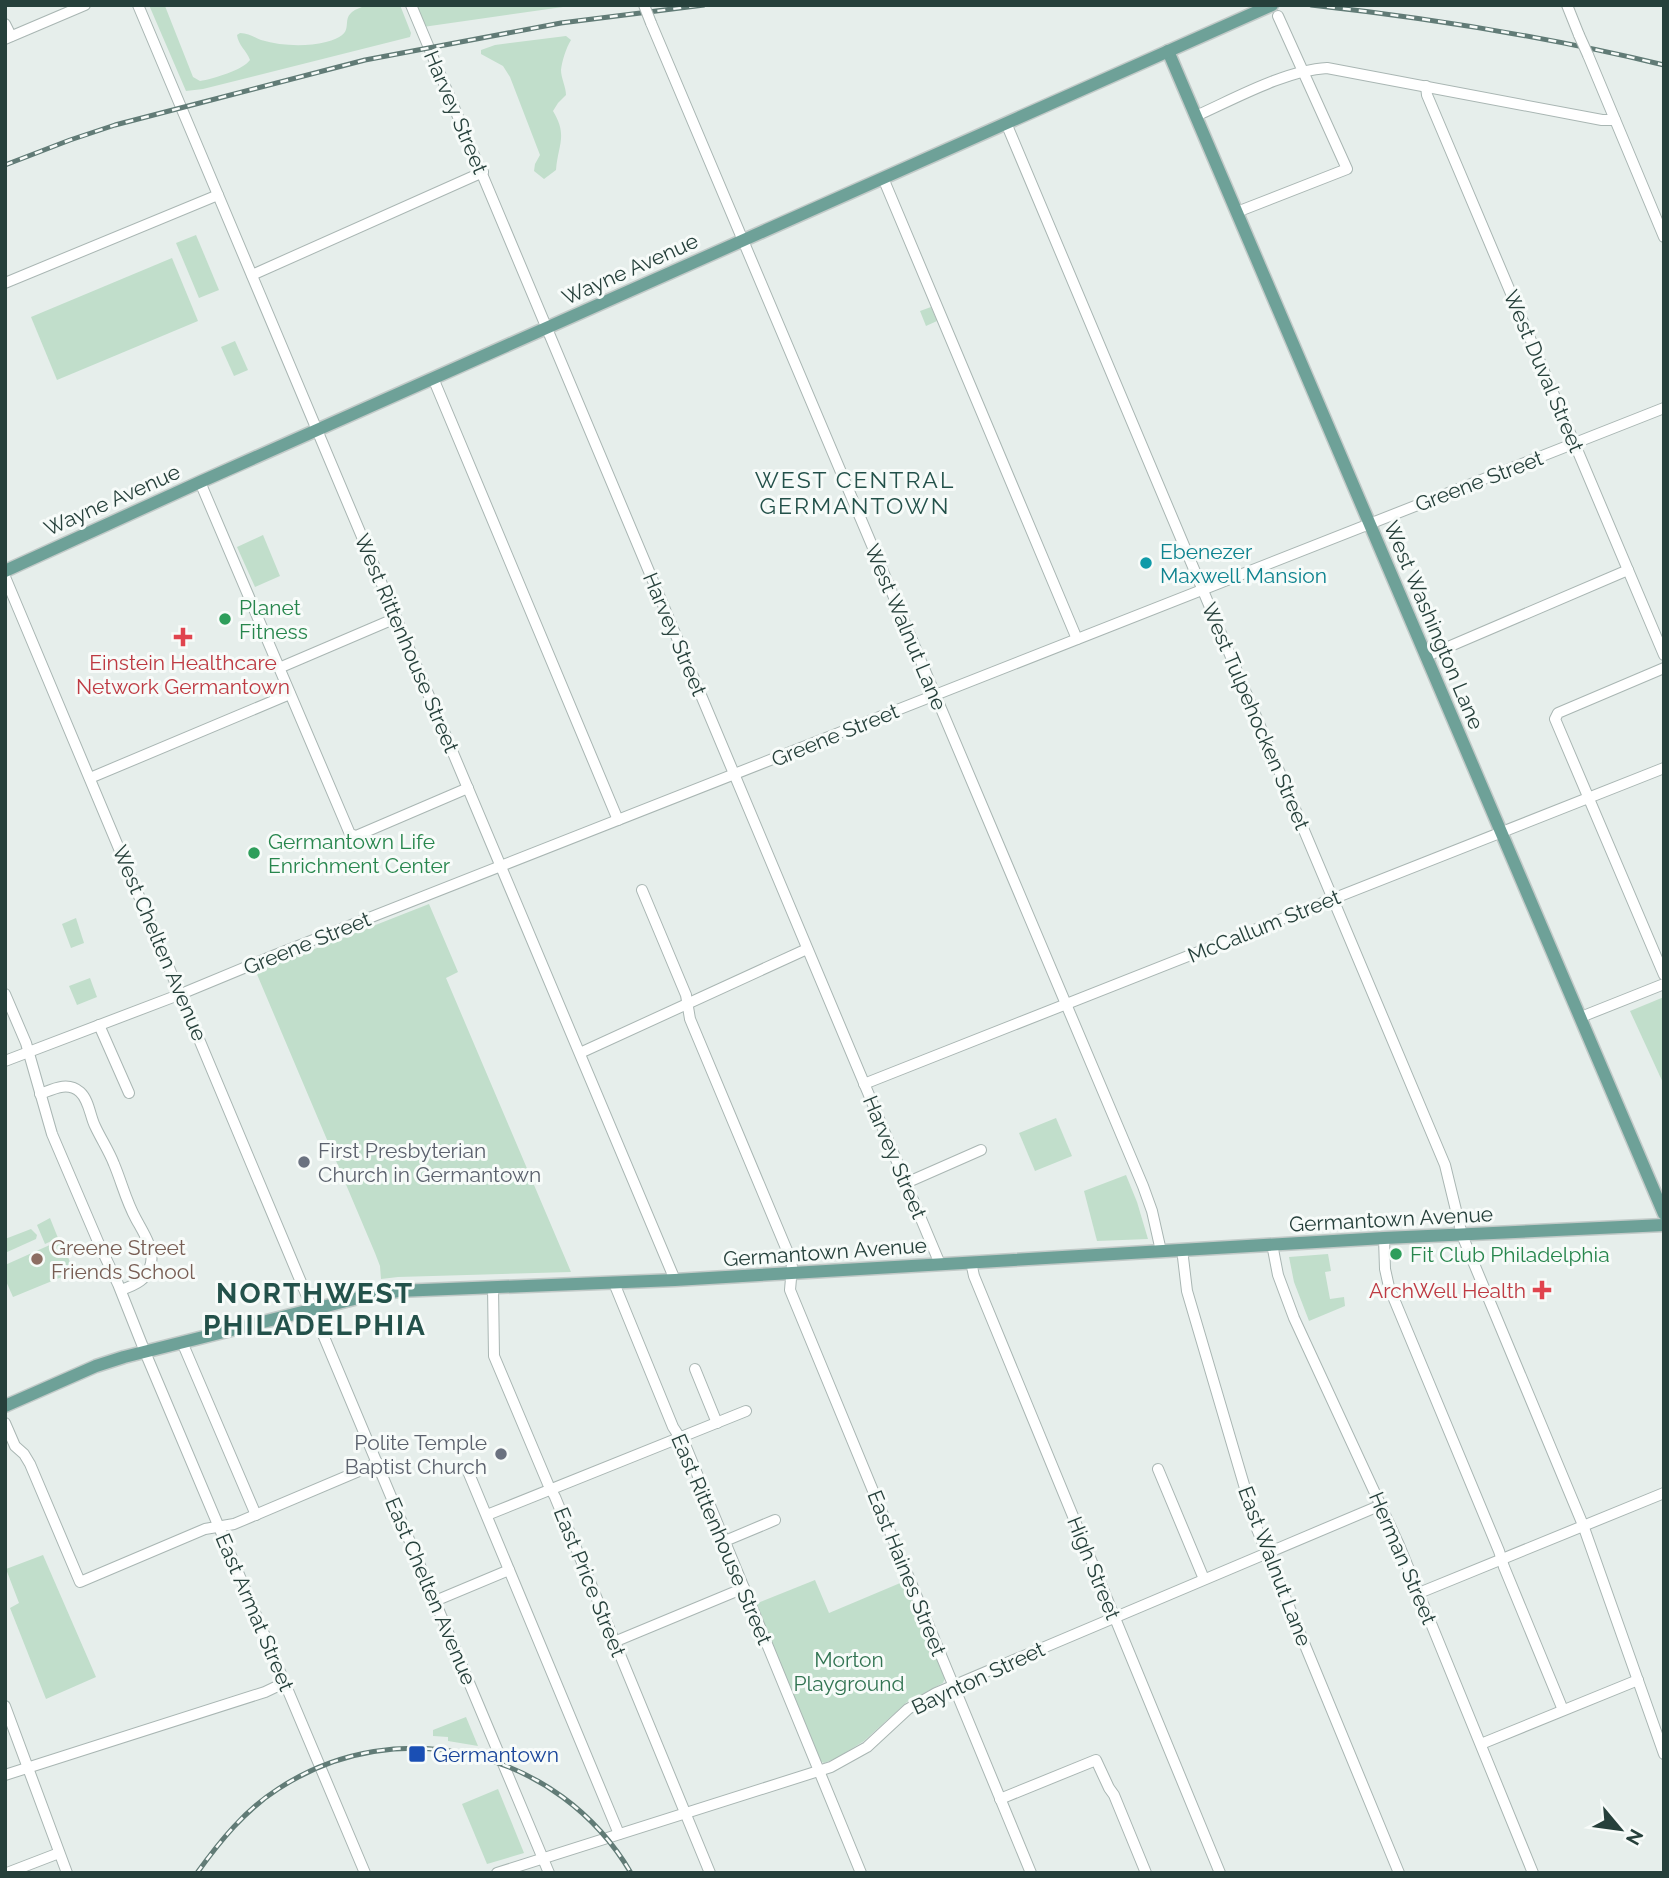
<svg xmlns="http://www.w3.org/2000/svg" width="1669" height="1878" font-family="Raleway,sans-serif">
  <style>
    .green { fill: #c1decb }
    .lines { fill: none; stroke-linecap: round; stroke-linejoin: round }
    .minor-casing { stroke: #a9b6b3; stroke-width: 12 }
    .major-casing { stroke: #c2cac8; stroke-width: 15 }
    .minor { stroke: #fff; stroke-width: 10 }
    .major { stroke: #6ea198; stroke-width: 12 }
    .rail-casing { stroke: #617b76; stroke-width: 5 }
    .rail { stroke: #f7fbf9; stroke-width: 2.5; stroke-dasharray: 8; stroke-linecap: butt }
    .minor-bridge-casing { stroke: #a9b6b3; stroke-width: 12; stroke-linecap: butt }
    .minor-bridge { stroke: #fff; stroke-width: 10 }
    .culture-dot { fill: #0f9aa8; stroke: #f7fbf9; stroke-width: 2.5 }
    .leisure-dot { fill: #2e9e5b; stroke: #f7fbf9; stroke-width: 2.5 }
    .health-dot { fill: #e0444e; stroke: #f7fbf9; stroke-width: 2.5 }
    .worship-dot { fill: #6b7280; stroke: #f7fbf9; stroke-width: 2.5 }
    .education-dot { fill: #8d6e63; stroke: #f7fbf9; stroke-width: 2.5 }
    .transit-dot { fill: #1a4fb4; stroke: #f7fbf9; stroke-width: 2.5 }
    .labels { text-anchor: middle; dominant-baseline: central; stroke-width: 6; stroke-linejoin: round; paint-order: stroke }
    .street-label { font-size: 21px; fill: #26403b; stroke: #f7fbf9 }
    .culture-label { font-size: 21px; fill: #0d838f; stroke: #f7fbf9; text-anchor: start }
    .leisure-label { font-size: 21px; fill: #27864d; stroke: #f7fbf9; text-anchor: start }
    .health-label { font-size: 21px; fill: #be3a42; stroke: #f7fbf9 }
    .worship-label { font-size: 21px; fill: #5b616d; stroke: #f7fbf9; text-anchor: start }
    .education-label { font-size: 21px; fill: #785e54; stroke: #f7fbf9; text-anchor: start }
    .park-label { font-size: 21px; fill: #327452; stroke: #f7fbf9 }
    .transit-label { font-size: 21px; fill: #164399; stroke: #f7fbf9; text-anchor: start }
    .neighbourhood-label { font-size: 23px; letter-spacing: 2px; fill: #23514a; stroke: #f7fbf9 }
    .district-label { font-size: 28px; font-weight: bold; letter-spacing: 2px; fill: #23514a; stroke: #f7fbf9 }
  </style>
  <rect width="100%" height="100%" fill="#e6eeeb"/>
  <g class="green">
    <path d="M149,5L165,6L193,77L200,81C213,79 243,70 250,60C247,51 238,45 237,35L240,33C248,33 254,37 261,40C282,46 305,47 326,42C358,34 340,22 352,12C366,2 385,5 400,5L411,33L410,37L203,89L186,91Z"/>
    <path d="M416,5H577L423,27Z"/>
    <path d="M566,36L571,40C566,48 562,61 561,70C561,78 566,87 566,95L558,103L553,111C568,136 558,144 556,170L544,179L534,171L535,164L540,155L510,77L503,66L481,54V50L495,45Z"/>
    <path d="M196,235L219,290L199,298L176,243Z"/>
    <path d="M172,258L198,321L57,380L31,317Z"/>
    <path d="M931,307L937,321L926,326L920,311Z"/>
    <path d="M235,341L248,370L234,376L221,347Z"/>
    <path d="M263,535L280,576L255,587L237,547Z"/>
    <path d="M429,904L458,972L446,978L571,1272L398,1277L381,1279L380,1266L375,1253L256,972Z"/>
    <path d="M76,918L84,943L71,948L62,924Z"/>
    <path d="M90,978L97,997L77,1005L69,986Z"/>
    <path d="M1664,997V1085L1630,1011Z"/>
    <path d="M1056,1118L1072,1156L1035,1171L1019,1133Z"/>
    <path d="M1126,1175L1137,1202L1148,1239L1097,1241L1084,1191Z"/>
    <path d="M50,1218L58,1238L45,1244L37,1225Z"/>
    <path d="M31,1229L37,1235L36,1239L5,1253V1239Z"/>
    <path d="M61,1240L74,1272L13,1297L5,1279V1265Z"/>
    <path d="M1328,1254L1331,1271L1325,1272L1330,1299L1344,1297L1345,1306L1309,1321L1294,1282L1289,1257Z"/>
    <path d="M43,1555L96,1677L46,1699L10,1608L19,1603L6,1569Z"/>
    <path d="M815,1580L829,1613L905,1581L945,1678L943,1683L907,1702L864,1741L837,1758L824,1763L820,1761L755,1604Z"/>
    <path d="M466,1717L478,1746L448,1741V1737L433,1736V1730Z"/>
    <path d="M498,1789L524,1853L487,1864L462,1804Z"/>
  </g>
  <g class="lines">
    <g class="minor-casing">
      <g id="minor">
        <path d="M138,5L675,1280"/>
        <path d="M411,5L940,1264"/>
        <path d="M1567,5L1579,35"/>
        <path d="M651,23L1143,1186L1152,1211L1161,1251"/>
        <path d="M5,24L11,36"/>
        <path d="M5,39L85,5"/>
        <path d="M1588,55L1664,237"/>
        <path d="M1426,86L1427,95L1664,655"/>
        <path d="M1196,116C1234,99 1286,70 1327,68L1602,120H1615"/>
        <path d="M1006,123L1445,1165L1462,1235L1583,1525L1664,1754"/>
        <path d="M883,178L1077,639"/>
        <path d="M1237,212L1347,169L1278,16"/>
        <path d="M252,275L483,172"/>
        <path d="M5,283L218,195"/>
        <path d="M433,378L618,820"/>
        <path d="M200,482L350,834L356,836L468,788"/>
        <path d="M5,577L549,1873"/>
        <path d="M1427,656L1628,570"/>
        <path d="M279,668L396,618"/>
        <path d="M1664,668L1558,713L1555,719L1664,975"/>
        <path d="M90,778L290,694"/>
        <path d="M642,890L686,995L690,1019L791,1260L792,1267L790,1290L1031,1873"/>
        <path d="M5,994L26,1043L52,1134L99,1244L118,1284L145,1352L365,1873"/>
        <path d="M1581,1017L1664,984"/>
        <path d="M99,1025L129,1093"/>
        <path d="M580,1053L807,949"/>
        <path d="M5,1061L181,994L275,955L1664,408"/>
        <path d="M864,1084L1664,768"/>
        <path d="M40,1094C53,1089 68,1081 80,1092C89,1100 90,1116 95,1126C101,1139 109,1151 114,1164C122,1183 126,1201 136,1219C143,1232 154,1248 151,1263C148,1280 135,1285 121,1290"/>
        <path d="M906,1183L981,1150"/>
        <path d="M1384,1238L1385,1269L1389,1287L1499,1551L1504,1567L1563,1710"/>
        <path d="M1272,1244L1278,1275L1294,1318L1399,1545L1533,1873"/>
        <path d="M1182,1249L1187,1291L1257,1529L1399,1873"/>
        <path d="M971,1262L974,1276L1220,1873"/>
        <path d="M614,1283L673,1427L686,1447L861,1873"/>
        <path d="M493,1287L494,1356L548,1484L555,1497L710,1873"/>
        <path d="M182,1342L256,1515"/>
        <path d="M695,1369L717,1423"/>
        <path d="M5,1423L15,1446L24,1454L30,1464L80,1582L205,1529L234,1524L378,1463"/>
        <path d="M467,1469L619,1834"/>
        <path d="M1158,1469L1204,1579"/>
        <path d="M487,1515L746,1411"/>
        <path d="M725,1541L775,1520"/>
        <path d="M1419,1593L1664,1493"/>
        <path d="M435,1601L509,1570"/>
        <path d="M614,1642L744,1588"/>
        <path d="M5,1706L67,1873"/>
        <path d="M1481,1744L1638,1680"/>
        <path d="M5,1775L265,1692L284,1683"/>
        <path d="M1000,1799L1096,1760L1109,1788L1114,1795L1146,1873"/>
        <path d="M7,1873L59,1853"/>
        <path d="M497,1873L831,1767L867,1747L908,1709L936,1693L1381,1505"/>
      </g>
    </g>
    <g class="major-casing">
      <g id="major">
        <path d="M1168,51L1664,1214"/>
        <path d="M5,571L200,482L1272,5"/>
        <path d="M5,1406L96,1366L124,1357L362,1297L398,1291L675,1280L1384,1238L1664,1225"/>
      </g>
    </g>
    <use href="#minor" class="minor"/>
    <use href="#major" class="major"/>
    <g class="rail-casing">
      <g id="rail">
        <path d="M1311,5C1430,18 1548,37 1664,65"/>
        <path d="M5,165L70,140L115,125L365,60L561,23L704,5"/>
        <path d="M197,1873C220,1841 245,1810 278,1789C398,1710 559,1750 631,1873"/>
      </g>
    </g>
    <use href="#rail" class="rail"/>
    <g class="minor-bridge-casing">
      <g id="minor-bridge">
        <path d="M644,5L651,23"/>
        <path d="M1579,35L1588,55"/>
      </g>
    </g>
    <use href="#minor-bridge" class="minor-bridge"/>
  </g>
  <circle class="culture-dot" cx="1146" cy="563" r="7"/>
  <g class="leisure-dot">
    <circle cx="225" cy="619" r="7"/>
    <circle cx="254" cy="853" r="7"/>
    <circle cx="1396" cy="1254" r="7"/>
  </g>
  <g class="health-dot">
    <path d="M179.5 626.5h7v7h7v7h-7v7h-7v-7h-7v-7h7z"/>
    <path d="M1538.5 1279.5h7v7h7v7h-7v7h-7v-7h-7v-7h7z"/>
  </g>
  <g class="worship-dot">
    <circle cx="304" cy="1162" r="7"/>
    <circle cx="501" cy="1454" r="7"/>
  </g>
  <circle class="education-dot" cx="37" cy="1259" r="7"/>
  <rect class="transit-dot" x="408" y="1745" width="18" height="18" rx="3.5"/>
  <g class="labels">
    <g class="street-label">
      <text transform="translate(456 112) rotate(67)">Harvey Street</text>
      <text transform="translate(630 269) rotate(-24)">Wayne Avenue</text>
      <text transform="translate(1544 371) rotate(67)">West Duval Street</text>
      <text transform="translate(1479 481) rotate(-21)">Greene Street</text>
      <text transform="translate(112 500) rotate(-24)">Wayne Avenue</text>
      <text transform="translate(1434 625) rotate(67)">West Washington Lane</text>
      <text transform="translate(906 627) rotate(67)">West Walnut Lane</text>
      <text transform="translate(675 634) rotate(67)">Harvey Street</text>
      <text transform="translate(407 643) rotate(67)">West Rittenhouse Street</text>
      <text transform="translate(1256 716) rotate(67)">West Tulpehocken Street</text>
      <text transform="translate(835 735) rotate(-22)">Greene Street</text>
      <text transform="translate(1264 926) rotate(-22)">McCallum Street</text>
      <text transform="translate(160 943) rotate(67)">West Chelten Avenue</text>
      <text transform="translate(307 943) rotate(-22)">Greene Street</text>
      <text transform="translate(895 1157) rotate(67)">Harvey Street</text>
      <text transform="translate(1391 1219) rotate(-3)">Germantown Avenue</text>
      <text transform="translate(825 1252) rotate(-4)">Germantown Avenue</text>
      <text transform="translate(722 1539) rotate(67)">East Rittenhouse Street</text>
      <text transform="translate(1403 1558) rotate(67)">Herman Street</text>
      <text transform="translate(1275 1566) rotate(69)">East Walnut Lane</text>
      <text transform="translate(1094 1568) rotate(68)">High Street</text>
      <text transform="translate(907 1573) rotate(68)">East Haines Street</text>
      <text transform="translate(590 1582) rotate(68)">East Price Street</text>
      <text transform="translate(431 1591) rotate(67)">East Chelten Avenue</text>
      <text transform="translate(255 1612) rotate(67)">East Armat Street</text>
      <text transform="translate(978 1678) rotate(-25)">Baynton Street</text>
    </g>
    <g class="culture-label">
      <text x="1160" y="551">Ebenezer<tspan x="1160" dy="24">Maxwell Mansion</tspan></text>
    </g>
    <g class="leisure-label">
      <text x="239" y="607">Planet<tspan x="239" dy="24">Fitness</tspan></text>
      <text x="268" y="841">Germantown Life<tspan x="268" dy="24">Enrichment Center</tspan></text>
      <text x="1410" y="1254">Fit Club Philadelphia</text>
    </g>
    <g class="health-label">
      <text x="183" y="662">Einstein Healthcare<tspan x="183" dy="24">Network Germantown</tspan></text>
      <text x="1526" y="1290" text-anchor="end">ArchWell Health</text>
    </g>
    <g class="worship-label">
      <text x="318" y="1150">First Presbyterian<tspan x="318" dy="24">Church in Germantown</tspan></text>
      <text x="487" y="1442" text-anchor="end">Polite Temple<tspan x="487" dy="24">Baptist Church</tspan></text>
    </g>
    <g class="education-label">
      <text x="51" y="1247">Greene Street<tspan x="51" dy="24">Friends School</tspan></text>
    </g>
    <g class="park-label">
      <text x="849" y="1659">Morton<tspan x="849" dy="24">Playground</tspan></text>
    </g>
    <g class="transit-label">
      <text x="433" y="1754">Germantown</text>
    </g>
    <g class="neighbourhood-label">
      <text x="855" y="479">WEST CENTRAL<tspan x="855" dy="26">GERMANTOWN</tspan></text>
    </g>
    <g class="district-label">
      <text x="315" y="1293">NORTHWEST<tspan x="315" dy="32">PHILADELPHIA</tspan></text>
    </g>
  </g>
  <rect width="1669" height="1878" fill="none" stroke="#26403b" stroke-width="14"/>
  <g transform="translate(1620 1829) rotate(119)" stroke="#f7fbf9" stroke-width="5" paint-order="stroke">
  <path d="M0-5L12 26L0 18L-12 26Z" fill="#26403b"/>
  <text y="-10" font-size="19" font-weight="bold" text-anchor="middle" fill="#26403b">N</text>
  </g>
</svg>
